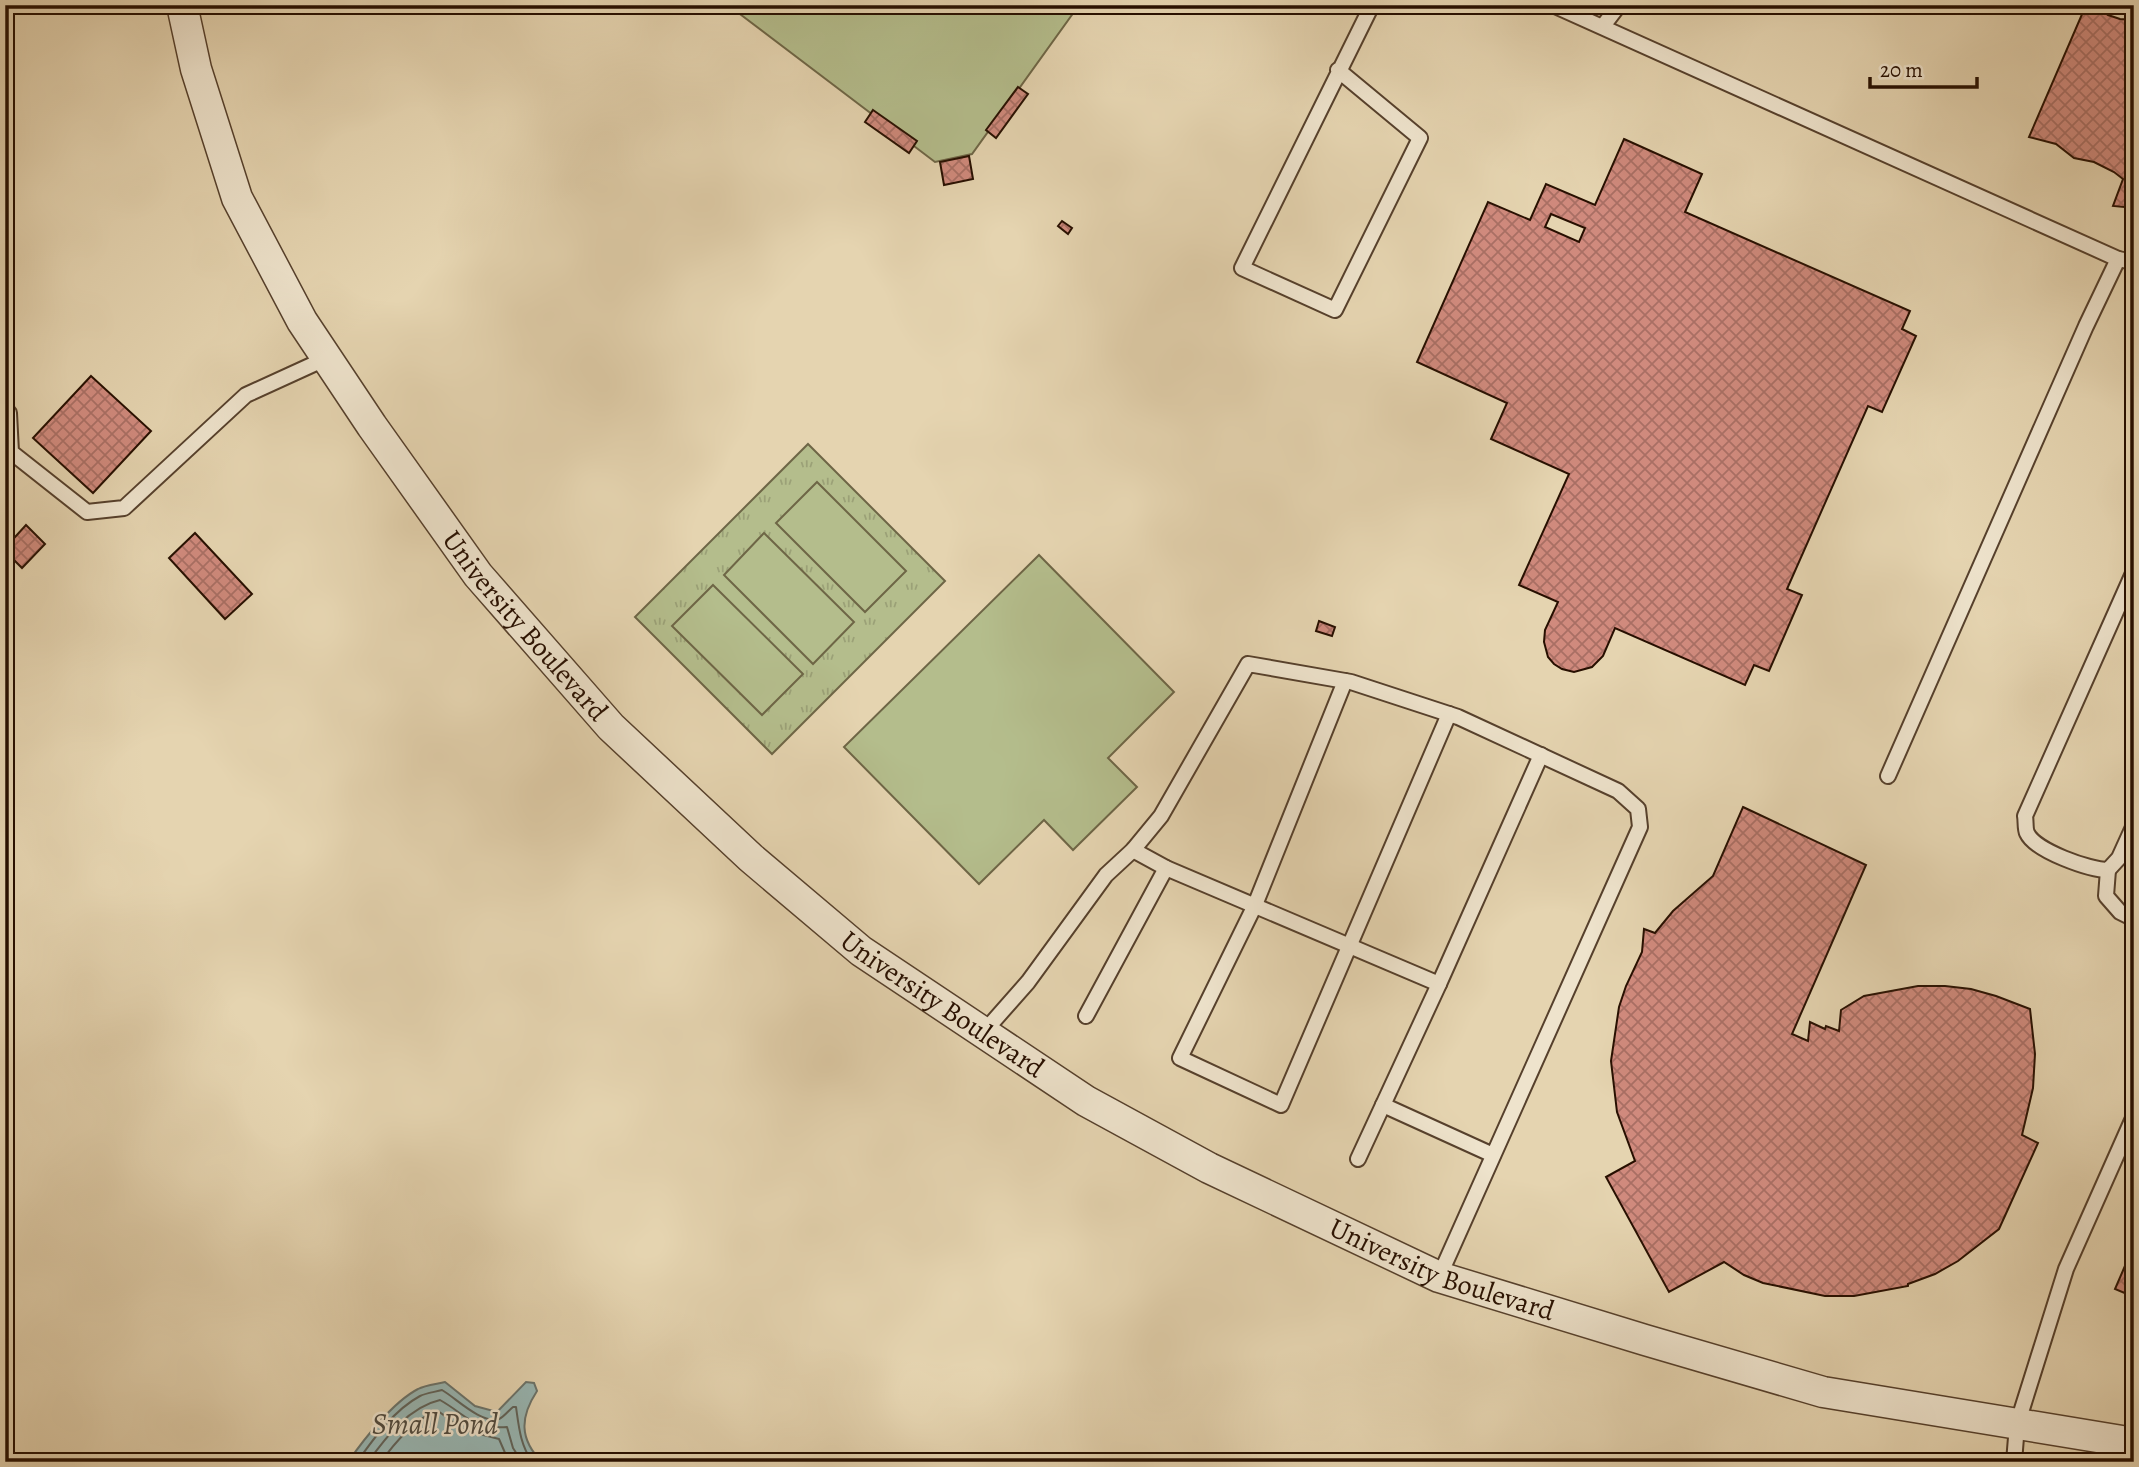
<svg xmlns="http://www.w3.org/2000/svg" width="2139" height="1467" font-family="Alegreya,serif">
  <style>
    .grass { fill: url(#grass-tufts); stroke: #6e6646; stroke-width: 2 }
    .pitch { fill: #b4bd8c; stroke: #6e6646; stroke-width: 2 }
    .water { fill: #98b7b4; stroke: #6b746c; stroke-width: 2 }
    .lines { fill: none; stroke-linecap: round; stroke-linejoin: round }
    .shore { stroke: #60635a; stroke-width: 2 }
    .building { fill: url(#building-cross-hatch); stroke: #270f00; stroke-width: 2; fill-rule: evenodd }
    .service-casing { stroke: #56402c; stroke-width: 18 }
    .minor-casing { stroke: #56402c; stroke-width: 33 }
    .service { stroke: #eee3cc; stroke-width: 14 }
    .minor { stroke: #eee3cc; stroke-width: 30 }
    .labels { text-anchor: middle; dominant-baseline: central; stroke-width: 5; stroke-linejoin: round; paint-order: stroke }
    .street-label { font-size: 28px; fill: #270f00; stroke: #eee3cc }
    .water-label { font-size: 30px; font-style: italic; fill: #4f4a3f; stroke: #eee3cc }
  </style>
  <defs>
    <pattern id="grass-tufts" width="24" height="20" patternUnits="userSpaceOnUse" patternTransform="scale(1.75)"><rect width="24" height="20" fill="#b4bd8c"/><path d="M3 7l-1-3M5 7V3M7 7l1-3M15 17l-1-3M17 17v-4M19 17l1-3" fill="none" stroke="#9ba177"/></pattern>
    <pattern id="building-cross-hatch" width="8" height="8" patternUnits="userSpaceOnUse" patternTransform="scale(1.75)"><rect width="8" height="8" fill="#d08a7d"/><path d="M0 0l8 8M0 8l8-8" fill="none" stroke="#a96f64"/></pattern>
  </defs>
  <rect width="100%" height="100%" fill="#e5d4b0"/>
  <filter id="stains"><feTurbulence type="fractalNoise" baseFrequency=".00286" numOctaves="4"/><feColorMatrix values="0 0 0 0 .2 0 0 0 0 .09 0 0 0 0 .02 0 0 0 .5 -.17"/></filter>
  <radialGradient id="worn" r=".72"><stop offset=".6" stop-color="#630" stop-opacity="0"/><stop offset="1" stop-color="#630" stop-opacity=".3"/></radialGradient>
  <path class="grass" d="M808,444L945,581L772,754L635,617Z"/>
  <g class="pitch">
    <path d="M728,5H1079L972,154L935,162Z"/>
    <path d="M817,482L906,571L865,612L776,523Z"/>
    <path d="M764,533L854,622L813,664L724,575Z"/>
    <path d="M1039,555L1174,692L1108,758L1137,787L1073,850L1044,820L979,884L844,747Z"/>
    <path d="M713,585L803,674L762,715L672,626Z"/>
  </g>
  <path class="water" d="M445,1382L475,1406L497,1412L526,1382L534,1383L537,1391C520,1417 519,1439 542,1462H348C364,1439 393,1402 418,1389C425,1385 437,1384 445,1382Z"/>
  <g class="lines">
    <g class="shore">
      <path d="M357,1462C374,1438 394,1410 420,1396C426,1393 435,1392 442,1390C456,1398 481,1424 499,1419C504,1417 509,1410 513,1407H516C519,1428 520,1443 532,1462"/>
      <path d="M368,1462C386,1437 409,1407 440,1400C468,1416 471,1429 507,1427L513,1448L522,1462"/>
      <path d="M381,1462C393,1445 417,1416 438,1411L464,1430L499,1439L509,1462"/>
    </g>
  </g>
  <g class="building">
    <path d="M2086,5H2095L2108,15L2120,19L2134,20V208L2113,206L2123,179L2114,172L2094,162L2074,158L2056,144L2029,137Z"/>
    <path d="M1018,87L1028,94L996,138L986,130Z"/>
    <path d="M873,110L917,141L909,153L865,122Z"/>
    <path d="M1624,139L1702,174L1685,212L1910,311L1902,329L1916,336L1882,412L1868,406L1787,589L1802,595L1769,671L1754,665L1745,685L1615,628L1603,656L1592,667L1574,672L1562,669L1554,664L1548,657L1544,642L1545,630L1558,602L1519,585L1569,474L1491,439L1507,403L1417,362L1488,202L1530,220L1546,184L1595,205ZM1551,214L1585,228L1579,242L1545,227Z"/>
    <path d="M969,156L973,179L944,185L940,162Z"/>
    <path d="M1062,221L1072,228L1068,234L1058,226Z"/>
    <path d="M91,376L151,431L93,493L33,438Z"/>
    <path d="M26,525L45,544L22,568L5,551V548Z"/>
    <path d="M195,533L252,594L225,619L169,558Z"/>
    <path d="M1319,621L1335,627L1332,636L1316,631Z"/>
    <path d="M1743,807L1866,865L1792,1034L1808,1041L1810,1022L1825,1029L1826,1026L1839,1031L1841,1010L1864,996L1918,986H1945L1971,989L1996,996L2030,1009L2035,1054L2033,1088L2022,1135L2038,1143L1999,1229L1958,1261L1935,1274L1908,1284V1286L1854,1296H1825L1763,1283L1744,1275L1724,1262L1669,1292L1606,1177L1635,1161L1617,1112L1611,1061L1619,1007L1626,986L1642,952L1644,929L1655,933L1673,911L1713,876Z"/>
    <path d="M2134,1245V1297L2115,1289Z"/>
  </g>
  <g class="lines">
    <g class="service-casing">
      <g id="service">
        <path d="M1553,5L2118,259"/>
        <path d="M1603,26L1619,5"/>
        <path d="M1338,70L1420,138L1335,310L1242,268L1372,5"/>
        <path d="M9,413L11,452L87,512L124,508L246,395L327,358"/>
        <path d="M2134,571L2025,816C2026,821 2025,829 2027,833C2035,851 2090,870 2108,870L2119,858L2134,825"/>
        <path d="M1345,681L1255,905L1180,1058L1281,1105L1449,714"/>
        <path d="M1888,776L2086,326L2118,259L2134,262"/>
        <path d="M1133,850L1166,868L1439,984L1358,1159"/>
        <path d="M2108,870L2106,896L2120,912L2134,919"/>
        <path d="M1439,984L1541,755"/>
        <path d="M1086,1016L1166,868"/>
        <path d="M983,1033L1028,982L1106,875L1133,850L1161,816L1248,664L1351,682L1458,717L1618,791L1638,809L1640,827L1439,1277"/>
        <path d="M1383,1105L1493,1155"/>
        <path d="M2014,1462L2017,1425L2066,1269L2134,1116"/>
      </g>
    </g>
    <g class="minor-casing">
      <g id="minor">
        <path id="s1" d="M182,5L196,69L237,198L302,321L372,426L478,575L611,727L751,858L861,951L1086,1101L1209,1168L1439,1277L1645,1340L1823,1392L2134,1443"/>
      </g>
    </g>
    <use href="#service" class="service"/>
    <use href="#minor" class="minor"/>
  </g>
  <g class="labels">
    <g class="street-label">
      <text stroke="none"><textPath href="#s1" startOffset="718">University Boulevard</textPath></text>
      <text stroke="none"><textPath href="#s1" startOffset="1284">University Boulevard</textPath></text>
      <text stroke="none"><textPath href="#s1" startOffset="1852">University Boulevard</textPath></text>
    </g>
    <g class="water-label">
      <text x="435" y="1424">Small Pond</text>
    </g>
  </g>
  <rect width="2139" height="1467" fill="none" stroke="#e5d4b0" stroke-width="28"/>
  <rect x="7" y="7" width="2125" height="1453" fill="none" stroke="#270f00" stroke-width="3.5"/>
  <rect x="14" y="14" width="2111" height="1439" fill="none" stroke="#270f00" stroke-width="2"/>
  <path d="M1870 77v10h107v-10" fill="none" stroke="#270f00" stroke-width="3.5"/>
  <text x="1880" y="77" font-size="21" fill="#270f00" stroke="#eee3cc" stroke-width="5" paint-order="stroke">20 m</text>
  <rect width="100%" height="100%" filter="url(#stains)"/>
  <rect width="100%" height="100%" fill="url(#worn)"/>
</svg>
